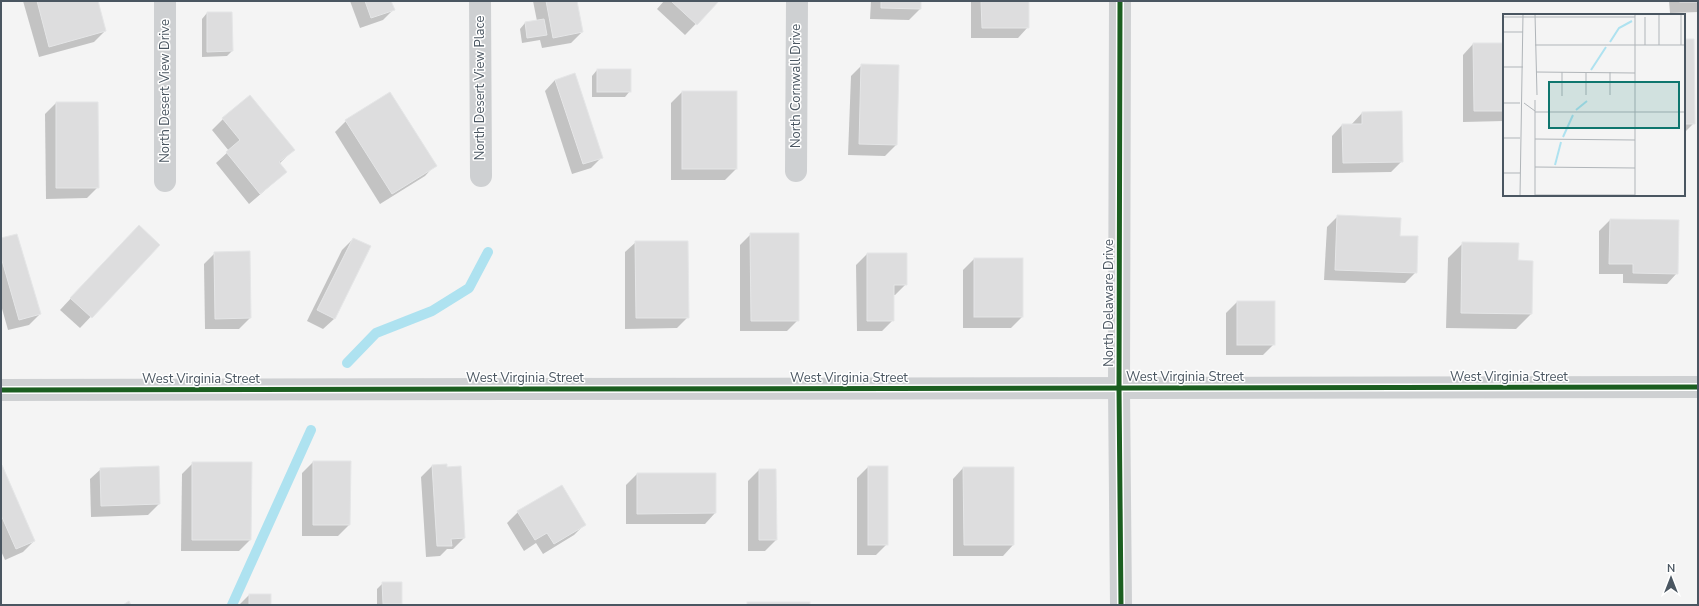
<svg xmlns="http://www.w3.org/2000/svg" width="1699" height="606" font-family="'Nunito Sans',sans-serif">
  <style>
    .shadow { fill: #0003 }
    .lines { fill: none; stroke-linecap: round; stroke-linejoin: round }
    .stream { stroke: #aee2f0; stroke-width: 10 }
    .building { fill: #ddddde; stroke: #e5e6e7 }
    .minor { stroke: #ced0d2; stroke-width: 22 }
    .cycleway-casing { stroke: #fff; stroke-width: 8 }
    .cycleway { stroke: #1b5e20; stroke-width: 5 }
    .labels { text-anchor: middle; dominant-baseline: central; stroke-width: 3; stroke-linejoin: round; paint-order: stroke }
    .street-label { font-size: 13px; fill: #4a5661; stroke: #fff }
    .inset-river { fill: none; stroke: #aee2f0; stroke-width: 2 }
    .inset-road { fill: none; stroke: #b0b5b9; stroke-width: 1 }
    .view { fill: #0f766e; fill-opacity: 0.15; stroke: #0f766e; stroke-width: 2 }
    .inset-edge { fill: none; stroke: #4a5661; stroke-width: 2 }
  </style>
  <rect width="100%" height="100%" fill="#f4f4f4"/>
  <g class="shadow">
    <path d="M23,1H97L105,31L94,42L39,57Z"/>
    <path d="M350,1H390L393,10L383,20L360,28Z"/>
    <path d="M533,1H576L582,32L571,43L542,48L540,40L522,43L520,29L525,23L537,21Z"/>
    <path d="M664,1H718L685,35L657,9Z"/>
    <path d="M871,1H920V9L909,20L870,19Z"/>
    <path d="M971,1H1028V27L1018,38H971Z"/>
    <path d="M1669,1H1698V12L1670,13Z"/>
    <path d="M207,13L232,51L227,56L202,57V19Z"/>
    <path d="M1684,40L1694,123L1684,133Z"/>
    <path d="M1504,43V121L1463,122V55L1473,44Z"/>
    <path d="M862,65L898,66L896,145L885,156L848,155L851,76Z"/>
    <path d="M597,70L630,91L625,97H592V76Z"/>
    <path d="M555,80L602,157L591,168L572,174L545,91Z"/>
    <path d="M682,92H736V169L725,180H671V103Z"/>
    <path d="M56,103H97L98,187L87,198L46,199L45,114Z"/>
    <path d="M1362,113L1402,161L1391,172L1332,173V136L1342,125H1351Z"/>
    <path d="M223,119L293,150L279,164L286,172L249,204L216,163L229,151L212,130Z"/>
    <path d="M346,121L435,165L425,176L380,204L335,132Z"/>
    <path d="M1338,216L1399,237L1416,272L1405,283L1324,280L1327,227Z"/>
    <path d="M1610,220L1677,273L1667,284L1623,283V274H1599V231Z"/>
    <path d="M751,234L798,320L787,331H740V245Z"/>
    <path d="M128,237L159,245L80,328L60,310Z"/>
    <path d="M1,239L40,314L29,325L8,330L1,305Z"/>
    <path d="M353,239L369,247L334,319L323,329L307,321L342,250Z"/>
    <path d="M636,242L688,317L677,328L625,329V252Z"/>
    <path d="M1463,243L1517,261L1532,262L1531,314L1516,329L1446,328L1448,258Z"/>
    <path d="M215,253L250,318L239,329H205L204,264Z"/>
    <path d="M867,254L906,284L895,295H893V320L882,331H857L856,265Z"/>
    <path d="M974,259L1022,317L1011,328H963V270Z"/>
    <path d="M1237,302L1274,344L1263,355H1226V313Z"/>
    <path d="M313,462L349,525L338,536H302V473Z"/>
    <path d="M193,463L250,540L239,551H181L182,474Z"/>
    <path d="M432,466L464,538L453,549H447L440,556L426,557L421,477Z"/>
    <path d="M1,467L34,541L23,552L5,560L1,551Z"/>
    <path d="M158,467L159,504L148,515L91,517L90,479L101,469Z"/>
    <path d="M868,467L887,544L876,555H857V478Z"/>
    <path d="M963,468L1013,545L1003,556H953V479Z"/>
    <path d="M759,470H775L776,540L765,551H748V481Z"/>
    <path d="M637,474H715V513L705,524H626V485Z"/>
    <path d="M518,512L585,524L574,535L543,554L536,543L524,551L507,523Z"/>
    <path d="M383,583L401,603L399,605H377V589Z"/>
    <path d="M249,595H270V605H239Z"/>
  </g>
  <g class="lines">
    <g class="stream">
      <path d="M347,363L376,333L432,311L469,288L488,252"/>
      <path d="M232,605L311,430"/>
    </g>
  </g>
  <g class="building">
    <path d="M37,1H98L106,31L49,47Z"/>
    <path d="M365,1H391L395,10L371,18Z"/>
    <path d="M546,1H577L583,32L553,38Z"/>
    <path d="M671,1H719L697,25Z"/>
    <path d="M881,1H921V9L881,8Z"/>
    <path d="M981,1H1029V28H982Z"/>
    <rect x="1680" y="1" width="18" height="1"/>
    <path d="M207,12H232L233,51L207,52Z"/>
    <path d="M544,19L547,35L527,38L525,22Z"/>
    <path d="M1684,39H1694L1695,124H1684Z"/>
    <path d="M1473,43H1504V111H1474Z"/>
    <path d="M861,64L899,65L897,145L859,144Z"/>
    <rect x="597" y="69" width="34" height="23"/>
    <path d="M575,73L603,158L583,164L555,80Z"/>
    <rect x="682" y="91" width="55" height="78"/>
    <path d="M390,92L437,166L392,194L345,120Z"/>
    <path d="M250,95L295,150L279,162L287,172L260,194L226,152L240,140L222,118Z"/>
    <path d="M56,102H98L99,188H56Z"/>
    <path d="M1402,111L1403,162L1343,163L1342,124H1362V112Z"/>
    <path d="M1337,215L1401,218L1400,236H1418L1417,273L1335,270Z"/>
    <path d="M1610,219L1679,220L1678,274L1633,273V264H1609Z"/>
    <path d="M139,225L160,245L92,318L70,298Z"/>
    <path d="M750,233H799V321H751Z"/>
    <path d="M17,234L41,314L19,320L1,257V238Z"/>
    <path d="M353,238L371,246L335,319L317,310Z"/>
    <path d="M635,241H688L689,318H636Z"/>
    <path d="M1462,242L1519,243L1518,260L1533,261L1532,314L1461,313Z"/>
    <path d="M250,251L251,318L215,319L214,252Z"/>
    <path d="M867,253H907V285H894V321H867Z"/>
    <rect x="974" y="258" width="49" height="59"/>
    <rect x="1237" y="301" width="38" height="44"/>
    <path d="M313,461H351L350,525H313Z"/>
    <path d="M192,462H252L251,540H192Z"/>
    <path d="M447,464V467L461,466L465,538L451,539L452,546H437L432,465Z"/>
    <path d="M2,465L35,541L16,549L1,515V466Z"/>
    <path d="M159,466L160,504L101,506L100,468Z"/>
    <rect x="868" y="466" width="20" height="79"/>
    <path d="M963,467H1014V545H964Z"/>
    <path d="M759,469H776L777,540H759Z"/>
    <path d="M637,473H716V513L637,514Z"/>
    <path d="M562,485L586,525L554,544L547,533L535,540L517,511Z"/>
    <path d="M382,582H402V604H383Z"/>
    <rect x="249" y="594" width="22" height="11"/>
    <path d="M129,601L131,605H123Z"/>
    <rect x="747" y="602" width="63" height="3"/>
  </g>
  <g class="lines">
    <g class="minor">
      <path d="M165,1V181"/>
      <path d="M480,1L481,176"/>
      <path d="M1120,1L1119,388L1121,605"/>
      <path d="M796,171L797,1"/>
      <path d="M1,390L1698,387"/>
    </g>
    <g class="cycleway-casing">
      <g id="cycleway">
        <path d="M1120,1L1119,388L1121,605"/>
        <path d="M1,390L1698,387"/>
      </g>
    </g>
    <use href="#cycleway" class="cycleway"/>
  </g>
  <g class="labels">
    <g class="street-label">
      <text transform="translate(796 86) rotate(-90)">North Cornwall Drive</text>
      <text transform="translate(480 88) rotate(-90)">North Desert View Place</text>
      <text transform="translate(165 91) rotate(-90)">North Desert View Drive</text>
      <text transform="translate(1109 303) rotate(-90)">North Delaware Drive</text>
      <text x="1185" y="377">West Virginia Street</text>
      <text x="1509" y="377">West Virginia Street</text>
      <text x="525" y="378">West Virginia Street</text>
      <text x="849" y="378">West Virginia Street</text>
      <text x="201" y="379">West Virginia Street</text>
    </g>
  </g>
  <g transform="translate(1503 14)">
    <rect width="182" height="182" fill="#f4f4f4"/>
    <path class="inset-river" d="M107,28L116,14L129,7M88,56L103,33M73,96L84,87M60,123L70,101M52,151L58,128"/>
    <path class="inset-road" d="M32,0L34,81M132,0V182M156,0V31M178,0V31M0,3H132M0,18H20M32,31H182M142,31V3M0,53H20M33,58L132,59M59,58V82M83,58V81M107,81V58M32,86V181M0,89H17M21,89L32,97M32,98H182M0,124H17M32,125L132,126M32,153L132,154M0,159H17M32,181H132M17,182L20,0"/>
    <path class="view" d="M46,68H176V114H46Z"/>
    <rect width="182" height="182" class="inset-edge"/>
  </g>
  <rect width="1699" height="606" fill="none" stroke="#4a5661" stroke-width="4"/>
  <g transform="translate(1671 578)" stroke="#ffffff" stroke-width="3" paint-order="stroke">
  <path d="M0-3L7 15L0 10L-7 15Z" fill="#4a5661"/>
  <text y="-6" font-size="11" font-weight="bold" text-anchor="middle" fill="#4a5661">N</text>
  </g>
</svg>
